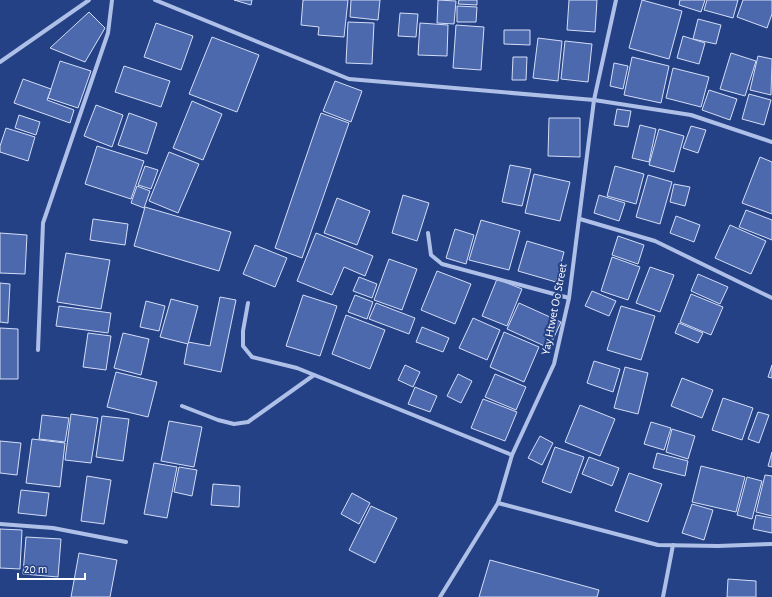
<svg xmlns="http://www.w3.org/2000/svg" width="772" height="597" font-family="'Alegreya Sans',sans-serif">
  <style>
    .building { fill: #4d69ad; stroke: #d3def6 }
    .lines { fill: none; stroke-linecap: round; stroke-linejoin: round }
    .street { stroke: #afc0e8; stroke-width: 4 }
    .labels { text-anchor: middle; dominant-baseline: central; stroke-width: 4; stroke-linejoin: round; paint-order: stroke }
    .street-label { font-size: 12px; fill: #fff; stroke: #254185 }
  </style>
  <rect width="100%" height="100%" fill="#254185"/>
  <g class="building">
    <path d="M234,0H252L251,5Z"/>
    <path d="M303,0H348L344,37L318,35L319,27L301,25Z"/>
    <path d="M351,0H380L378,20L350,17Z"/>
    <path d="M438,0L456,1L454,24L437,23Z"/>
    <path d="M459,0H477V5L458,4Z"/>
    <path d="M569,0H597L595,32L567,30Z"/>
    <path d="M642,0L682,11L669,59L629,48Z"/>
    <path d="M680,0H705L701,12L679,5Z"/>
    <path d="M707,0H738L733,18L704,10Z"/>
    <path d="M743,0H772V14L767,28L737,17Z"/>
    <path d="M457,6L477,7L476,22H457Z"/>
    <path d="M89,12L105,28L85,62L50,48Z"/>
    <path d="M400,13L418,14L416,37L398,36Z"/>
    <path d="M698,19L721,25L716,44L693,39Z"/>
    <path d="M348,22L374,23L372,64L346,63Z"/>
    <path d="M156,23L193,36L181,70L144,57Z"/>
    <path d="M420,23L448,25L447,56L418,55Z"/>
    <path d="M456,25L484,27L481,70L453,68Z"/>
    <path d="M504,30H530V45L504,44Z"/>
    <path d="M683,36L705,43L699,64L677,58Z"/>
    <path d="M212,37L259,55L237,112L189,94Z"/>
    <path d="M538,38L562,41L558,81L533,78Z"/>
    <path d="M565,41L592,44L588,82L561,79Z"/>
    <path d="M731,53L756,61L745,96L720,89Z"/>
    <path d="M758,56L772,59L771,95L750,90Z"/>
    <path d="M513,57H527L526,80H512Z"/>
    <path d="M632,57L669,66L661,103L624,95Z"/>
    <path d="M60,61L91,71L78,108L48,98Z"/>
    <path d="M614,63L628,66L623,89L610,86Z"/>
    <path d="M124,66L170,81L161,107L115,92Z"/>
    <path d="M673,68L709,77L701,107L666,98Z"/>
    <path d="M23,79L51,89L47,100L74,110L70,123L14,103Z"/>
    <path d="M335,81L362,91L351,122L323,111Z"/>
    <path d="M709,90L737,99L730,120L702,110Z"/>
    <path d="M749,94L771,100L764,125L742,119Z"/>
    <path d="M192,101L222,114L203,160L173,148Z"/>
    <path d="M96,105L123,115L112,147L84,136Z"/>
    <path d="M617,109L631,111L628,127L614,125Z"/>
    <path d="M129,113L157,123L147,154L118,145Z"/>
    <path d="M321,113L349,123L302,258L275,248Z"/>
    <path d="M19,115L40,122L36,135L15,128Z"/>
    <path d="M549,118H580V157L548,156Z"/>
    <path d="M640,125L656,129L649,162L632,158Z"/>
    <path d="M691,126L706,130L698,153L683,148Z"/>
    <path d="M6,128L35,137L28,161L0,152V146Z"/>
    <path d="M659,129L684,136L674,172L649,165Z"/>
    <path d="M97,146L144,161L131,199L85,184Z"/>
    <path d="M169,152L199,164L178,213L149,201Z"/>
    <path d="M760,157L772,162V214L742,203Z"/>
    <path d="M510,165L531,169L522,206L502,202Z"/>
    <path d="M145,166L158,170L151,189L138,185Z"/>
    <path d="M615,166L644,174L636,204L607,196Z"/>
    <path d="M534,174L570,182L560,221L525,213Z"/>
    <path d="M648,175L672,182L660,224L636,217Z"/>
    <path d="M674,184L690,187L685,206L670,202Z"/>
    <path d="M137,186L150,191L144,208L131,203Z"/>
    <path d="M403,195L429,203L417,241L392,233Z"/>
    <path d="M599,195L625,203L619,221L594,213Z"/>
    <path d="M337,198L370,211L357,245L324,233Z"/>
    <path d="M145,207L231,232L219,271L134,246Z"/>
    <path d="M746,210L772,220V240L739,227Z"/>
    <path d="M676,216L700,225L694,242L670,233Z"/>
    <path d="M93,219L128,224L125,245L90,240Z"/>
    <path d="M481,220L520,231L509,270L469,260Z"/>
    <path d="M730,225L766,241L751,274L715,258Z"/>
    <path d="M455,229L474,235L466,264L446,258Z"/>
    <path d="M0,233L27,235L25,274L0,273Z"/>
    <path d="M316,233L373,256L365,276L344,267L332,295L297,281Z"/>
    <path d="M618,236L644,245L638,264L612,255Z"/>
    <path d="M527,241L564,252L556,282L518,271Z"/>
    <path d="M255,245L287,258L275,287L243,274Z"/>
    <path d="M66,253L110,260L101,309L57,302Z"/>
    <path d="M612,257L640,267L628,300L601,291Z"/>
    <path d="M389,259L417,269L402,310L374,300Z"/>
    <path d="M650,267L674,275L660,312L636,303Z"/>
    <path d="M437,271L471,284L455,324L421,310Z"/>
    <path d="M698,274L728,287L720,304L691,291Z"/>
    <path d="M359,277L377,284L372,298L353,291Z"/>
    <path d="M497,279L522,289L507,326L482,316Z"/>
    <path d="M0,283L10,284L8,323L0,322Z"/>
    <path d="M592,291L616,301L609,316L585,306Z"/>
    <path d="M691,294L723,307L711,335L680,322Z"/>
    <path d="M303,295L337,306L320,356L286,346Z"/>
    <path d="M355,295L373,302L367,319L348,312Z"/>
    <path d="M220,297L236,300L221,372L184,364L188,342L210,346Z"/>
    <path d="M171,299L198,306L188,344L160,337Z"/>
    <path d="M146,301L165,306L159,331L140,327Z"/>
    <path d="M376,303L415,318L409,334L369,319Z"/>
    <path d="M519,303L561,322L549,348L507,329Z"/>
    <path d="M59,306L111,313L108,333L56,326Z"/>
    <path d="M621,306L655,316L641,360L607,350Z"/>
    <path d="M346,315L385,330L370,369L332,354Z"/>
    <path d="M473,318L500,330L487,360L459,348Z"/>
    <path d="M679,323L703,333L698,343L675,333Z"/>
    <path d="M422,327L449,338L443,352L416,342Z"/>
    <path d="M0,328L18,329V379H0Z"/>
    <path d="M504,332L539,347L524,382L490,367Z"/>
    <path d="M88,333L111,336L106,370L83,367Z"/>
    <path d="M123,333L149,339L141,375L114,368Z"/>
    <path d="M594,361L620,369L613,392L587,383Z"/>
    <path d="M405,365L420,372L413,387L398,380Z"/>
    <path d="M772,365V378L768,377Z"/>
    <path d="M625,367L648,373L638,414L614,408Z"/>
    <path d="M116,372L157,382L148,417L107,407Z"/>
    <path d="M458,374L472,381L461,403L447,396Z"/>
    <path d="M495,374L526,387L516,410L485,397Z"/>
    <path d="M682,378L713,390L702,418L671,406Z"/>
    <path d="M415,387L437,396L430,412L408,404Z"/>
    <path d="M723,398L753,408L742,440L712,430Z"/>
    <path d="M483,399L517,412L505,441L471,428Z"/>
    <path d="M580,405L615,419L600,456L565,442Z"/>
    <path d="M758,412L769,415L759,443L748,439Z"/>
    <path d="M71,414L98,418L91,463L65,460Z"/>
    <path d="M42,415L69,418L65,442L39,439Z"/>
    <path d="M102,416L129,419L123,461L96,457Z"/>
    <path d="M169,421L202,427L194,467L161,461Z"/>
    <path d="M651,422L671,428L664,450L644,444Z"/>
    <path d="M672,429L695,436L688,459L666,452Z"/>
    <path d="M540,436L553,443L542,465L528,458Z"/>
    <path d="M32,439L65,443L60,487L26,483Z"/>
    <path d="M0,441L21,443L17,475L0,473Z"/>
    <path d="M555,447L584,457L571,493L542,482Z"/>
    <path d="M772,452V467L768,466Z"/>
    <path d="M657,453L688,461L685,476L653,468Z"/>
    <path d="M589,457L619,468L612,486L582,474Z"/>
    <path d="M154,463L177,467L167,518L144,514Z"/>
    <path d="M701,466L745,477L736,512L692,502Z"/>
    <path d="M179,467L197,470L192,496L174,492Z"/>
    <path d="M629,473L662,484L648,522L615,511Z"/>
    <path d="M765,475L772,476V516L756,512Z"/>
    <path d="M87,476L111,480L104,524L81,521Z"/>
    <path d="M747,477L762,481L752,519L737,515Z"/>
    <path d="M213,484L240,486L239,507L211,505Z"/>
    <path d="M21,490L49,493L46,516L18,513Z"/>
    <path d="M352,493L370,503L359,524L341,514Z"/>
    <path d="M692,504L713,510L704,540L682,533Z"/>
    <path d="M371,506L397,518L375,563L349,550Z"/>
    <path d="M756,515L772,518V533L753,529Z"/>
    <path d="M0,529L22,530L20,569L0,568Z"/>
    <path d="M26,537L61,539L58,577L23,574Z"/>
    <path d="M79,553L117,560L110,597H71Z"/>
    <path d="M490,560L599,590L597,597H479Z"/>
    <path d="M728,579L756,581V597H727Z"/>
  </g>
  <g class="lines">
    <g class="street">
      <path d="M155,0L349,79L594,100L691,115L772,142"/>
      <path d="M0,62L89,0"/>
      <path d="M580,219L655,241L772,298"/>
      <path d="M428,233L431,255L442,264L569,298"/>
      <path d="M248,303L243,331V346L252,357L297,368L512,455"/>
      <path d="M38,350L43,223L108,33L112,0"/>
      <path d="M182,406L218,420L234,424L248,422L314,375"/>
      <path d="M498,503L658,545L718,546L772,544"/>
      <path d="M0,524L53,528L126,542"/>
      <path d="M440,597L498,503L512,455L554,364L569,298L594,100L616,0"/>
      <path d="M663,597L673,545"/>
    </g>
  </g>
  <g class="labels">
    <g class="street-label">
      <text transform="translate(554 309) rotate(-79)">Yay Htwet Oo Street</text>
    </g>
  </g>
  <path d="M18 573v6h67v-6" fill="none" stroke="#ffffff" stroke-width="2"/>
  <text x="24" y="573" font-size="12" fill="#ffffff" stroke="#254185" stroke-width="3" paint-order="stroke">20 m</text>
</svg>
